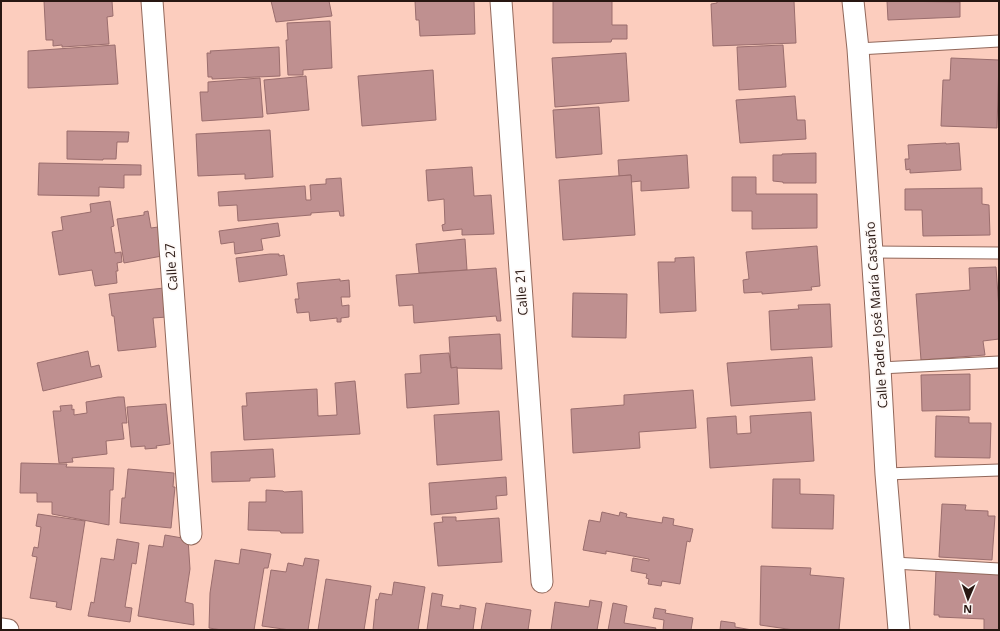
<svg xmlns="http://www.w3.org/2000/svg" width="1000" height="631" font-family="'Open Sans',sans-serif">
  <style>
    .building { fill: #bf9090; stroke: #9a6d6d }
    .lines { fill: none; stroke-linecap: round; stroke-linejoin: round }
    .service-casing { stroke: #92685b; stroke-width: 13 }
    .minor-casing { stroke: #92685b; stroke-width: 23 }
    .service { stroke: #fff; stroke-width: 11 }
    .minor { stroke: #fff; stroke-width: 21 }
    .labels { text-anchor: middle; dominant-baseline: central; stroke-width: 3.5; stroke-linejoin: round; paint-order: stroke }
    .street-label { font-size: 13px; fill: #281712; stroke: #fef9f7 }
  </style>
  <rect width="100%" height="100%" fill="#fccdbe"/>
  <g class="building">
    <path d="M44,1H112L113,16L107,17L109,44L62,47V45L53,46V40H46Z"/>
    <path d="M271,1H329L332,16L276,22Z"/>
    <path d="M415,1H474L475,34L420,36L419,20H416Z"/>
    <path d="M553,1H612V25H627V39H612L611,42L553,43Z"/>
    <path d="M717,1H794L796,43L713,46L711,4L717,3Z"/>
    <path d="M887,1L960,2V17L888,20Z"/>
    <path d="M330,21L332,68L303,70V75H288L286,40H288L287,23Z"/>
    <path d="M115,45L118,84L28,88V51Z"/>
    <path d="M783,45L786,87L739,90L737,47Z"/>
    <path d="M279,47L280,76L212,79V77H208L207,53H211L210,51Z"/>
    <path d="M626,53L629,101L555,107L552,58Z"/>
    <path d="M951,58L999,60L997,128L941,126L943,80H950Z"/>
    <path d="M433,70L436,120L362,126L358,76Z"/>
    <path d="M306,76L309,110L267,114L264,80Z"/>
    <path d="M260,78L263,117L202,121L200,92H208V82Z"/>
    <path d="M795,96L797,120H805L806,139L740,143L736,100Z"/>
    <path d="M599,107L602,154L556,158L553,110Z"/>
    <path d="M270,130L273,177L245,179V174L198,176L196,134Z"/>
    <path d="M67,131L129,132L128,142H117L116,159H103V160L67,159Z"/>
    <path d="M946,143V144L959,143L961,170L910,173V169L906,170L905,159H909L908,145Z"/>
    <path d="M816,153V183H783V182L773,181V155H782V154Z"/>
    <path d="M687,155L689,188L641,191V181L631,182V175L619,176L618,160Z"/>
    <path d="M39,163L141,165V175H124V188L99,187V196L38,195Z"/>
    <path d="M472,167L474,196L491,195L494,234L462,235V229L443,231L442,225L445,224L444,199L428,201L426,170Z"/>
    <path d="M631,175L635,235L563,240L559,180Z"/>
    <path d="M732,177H756V194H817V228L752,229V211H732Z"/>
    <path d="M341,178L344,216H340L339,211L311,213V215L238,221L237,205L219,206L218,192L305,186L306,200H311L310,185L326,184V179Z"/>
    <path d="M982,188V204L989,205L990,235L923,236L922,210H905V189Z"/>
    <path d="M110,201L114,226L111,227L115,253L121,252L122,262L117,263L118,271H116L117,283L95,286L92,270L59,275L52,232L63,230L61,217L91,212L90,204Z"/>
    <path d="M148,211L151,228L158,227L162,256L124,263L117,219L144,215V212Z"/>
    <path d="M278,223L280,236L261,239L263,250L235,254L234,242L221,244L219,231Z"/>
    <path d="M465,239L467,270L419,273L416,244Z"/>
    <path d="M817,246L820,286L811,287L812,290L762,294V292L744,293L743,280L749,279L746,252Z"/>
    <path d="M270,254H279V256L284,255L287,275L239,282L236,258Z"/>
    <path d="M694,257L696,311L660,313L658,262H675V258Z"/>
    <path d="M996,267L999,309V339L983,341L985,355L921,360L916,294L970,290L969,268Z"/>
    <path d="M496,268L501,321H497L496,316L414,323L413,305L399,306L396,275Z"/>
    <path d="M340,279V281L349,280L350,297H341L342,306L349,305V317L341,318V322H337V318L310,321L309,312L297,313L295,299H299L297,283Z"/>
    <path d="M164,288L167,317L153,318L156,347L118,351L114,316H112L109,294Z"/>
    <path d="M573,293L627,294L626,338L572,337Z"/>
    <path d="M830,304L832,347L771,350L769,311L799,309L798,305Z"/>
    <path d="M500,334L502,369L451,368L449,337Z"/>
    <path d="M88,351L91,367L99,365L102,377L43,391L37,363Z"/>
    <path d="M449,353L451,368L457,367L459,404L407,408L405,374L421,373L420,355Z"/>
    <path d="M812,357L815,400L731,406L727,363Z"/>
    <path d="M970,374V410L922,411L921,375Z"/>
    <path d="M355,381L360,434L244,440L242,406H247L246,393L317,389L318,416L337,415L335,383Z"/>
    <path d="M693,390L696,428L639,432L640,448L573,453L571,409L624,405V395Z"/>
    <path d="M118,397H124L127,423H122L124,439L106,441L107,454L72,458L73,462L59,463L53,411H61L60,406L72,405V410L74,409V415L87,413L86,402Z"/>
    <path d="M166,404L170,444L156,446L157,448L145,449V446L131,447L127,407Z"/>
    <path d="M499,411L502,460L437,465L434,415Z"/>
    <path d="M811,412L814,461L710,468L707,418L736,416L737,434L751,433L750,416Z"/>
    <path d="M936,416L969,417V423H991L990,458L935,457Z"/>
    <path d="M273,449L275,477L250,478V481L212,482L211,452Z"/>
    <path d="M21,463L67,464L66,467L114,468L113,490H110L109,525L52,514V502H37V493H20Z"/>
    <path d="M128,469L174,473L173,487H175L171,528L120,523L122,498H125Z"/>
    <path d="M506,477L507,495L496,496L497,509L431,515L429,483Z"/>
    <path d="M773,479H800V494L834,495L833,529L772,528Z"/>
    <path d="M266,490L283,491L284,492L302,491L303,533H281L280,531L248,530L249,502H266Z"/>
    <path d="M942,504L966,505L965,510L988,511V516H995L992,560L939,557Z"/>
    <path d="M602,512L619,516L620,512L627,514L626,517L662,523L663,517L674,519L673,525L693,529L690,542L687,541L680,584L662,581L661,586L648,584L649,579L646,578L647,574L631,571L633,558L649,561V559L606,551V554L583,550L589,520L600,522Z"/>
    <path d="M38,514L85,521L71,610L56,607L57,602L30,598L37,557L32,556L34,547L38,548L41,527L36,526Z"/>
    <path d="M442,517H456V521L499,518L502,562L438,566L434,523L443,522Z"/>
    <path d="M165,535L188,539L190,569L185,602L193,604L194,625L138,616L149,545L163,547Z"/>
    <path d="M117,539L139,543L136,564L132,563L125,607L132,608L130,622L88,616L91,602L94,603L101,558L114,560Z"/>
    <path d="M241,549L271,554L268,568H264L254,630H222L209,628L210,593L215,560L239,564Z"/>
    <path d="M305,558L319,560L308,630H290L262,626L271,570L286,572L288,563L303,566Z"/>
    <path d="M761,566L811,568L810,575L844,578L839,630H794L760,625Z"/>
    <path d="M936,569L999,572V630H984V619L939,617V615H934Z"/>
    <path d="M326,579L371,586L364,630H318Z"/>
    <path d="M394,582L425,587L418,630H373L376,599L378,600L380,593L392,595Z"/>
    <path d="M432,593L443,595L441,606L460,609V605L476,608L473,630H427Z"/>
    <path d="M590,600L602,602L597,630H551L555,602L589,607Z"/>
    <path d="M486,603L531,610L528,630H481Z"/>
    <path d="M613,603L627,606L624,623L656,628L655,630H608Z"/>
    <path d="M655,608L666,610L665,613L693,618L691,630H663L664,620L653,618Z"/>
    <path d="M721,621L735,623V627L752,630H720Z"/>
  </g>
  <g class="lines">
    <g class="service-casing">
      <g id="service">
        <path d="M858,49L999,41"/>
        <path d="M872,252L999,253"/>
        <path d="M880,368L999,362"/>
        <path d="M886,474L999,470"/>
        <path d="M894,563L999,569"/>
      </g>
    </g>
    <g class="minor-casing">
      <g id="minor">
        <path d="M152,1L191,534"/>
        <path d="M501,1L542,582"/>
        <path d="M853,1L858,49L880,368L886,474L899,630"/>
        <path d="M1,629L8,630"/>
      </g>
    </g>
    <use href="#service" class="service"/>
    <use href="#minor" class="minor"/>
  </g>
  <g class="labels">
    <g class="street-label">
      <text transform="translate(171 267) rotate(-94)">Calle 27</text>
      <text transform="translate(521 292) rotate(-94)">Calle 21</text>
      <text transform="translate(876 315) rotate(-94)">Calle Padre José María Castaño</text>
    </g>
  </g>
  <rect width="1000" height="631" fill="none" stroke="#281712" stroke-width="4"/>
  <g transform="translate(968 599) rotate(182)" stroke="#fef9f7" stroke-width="3" paint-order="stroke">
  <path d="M0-3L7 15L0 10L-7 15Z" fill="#281712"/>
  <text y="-6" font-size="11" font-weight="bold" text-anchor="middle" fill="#281712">N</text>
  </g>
</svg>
